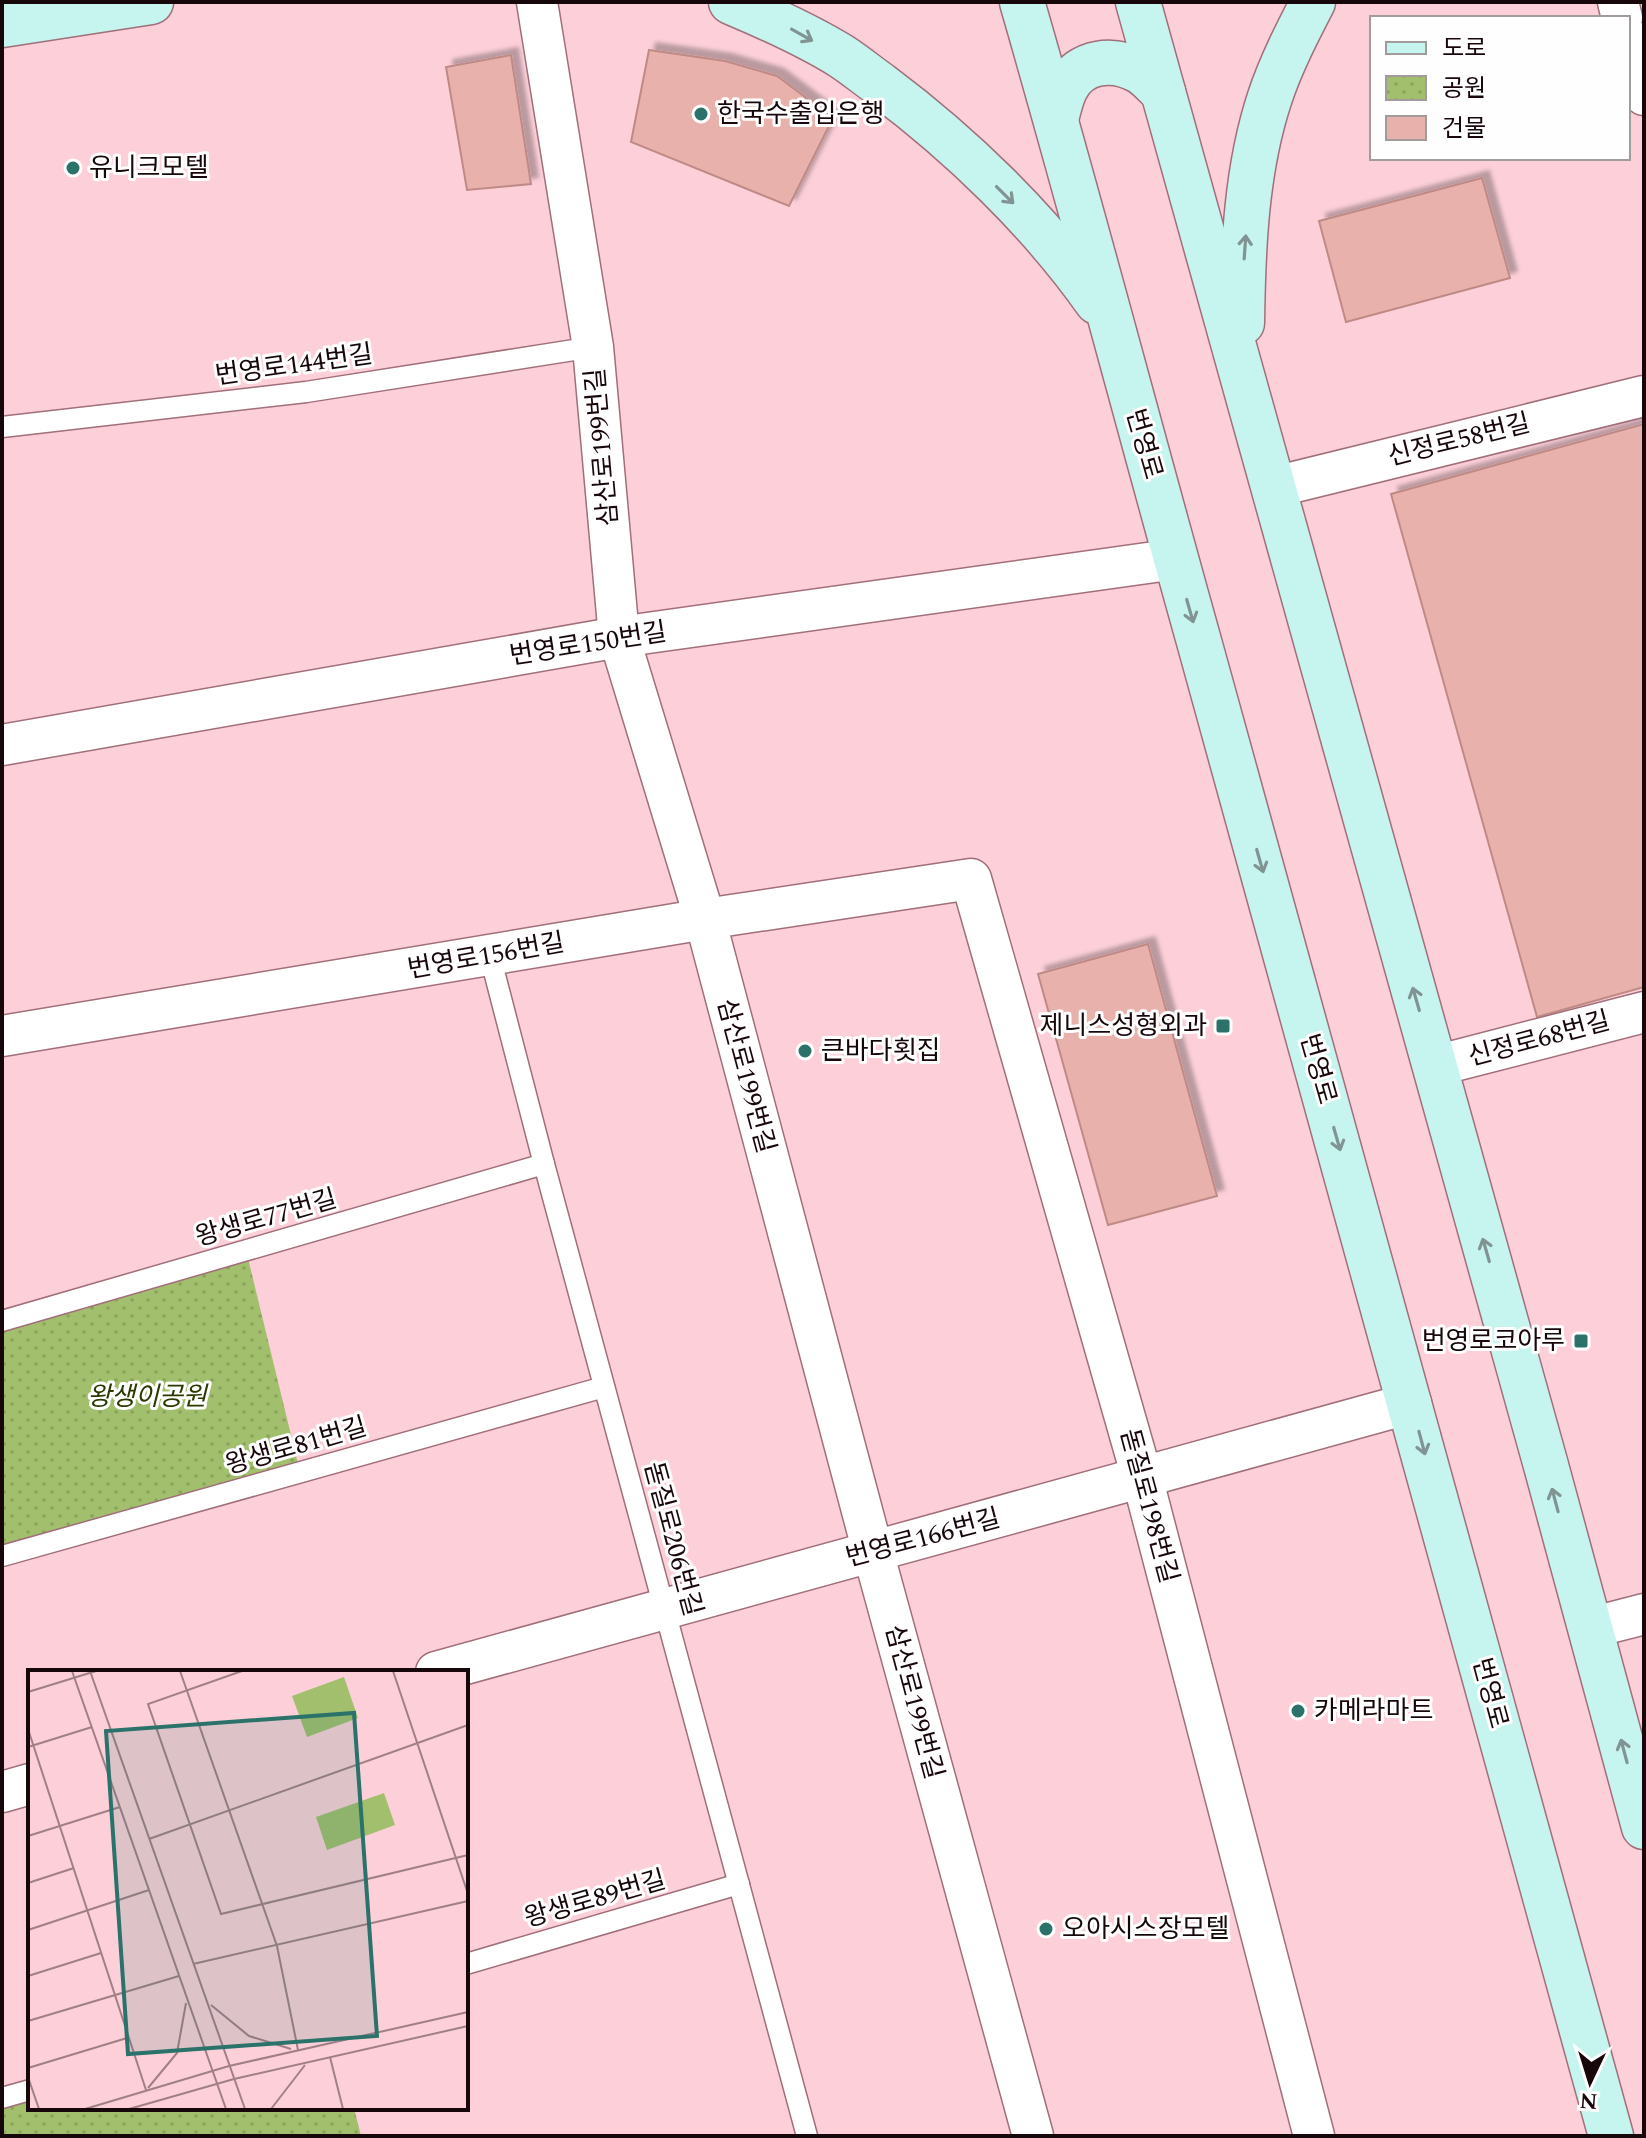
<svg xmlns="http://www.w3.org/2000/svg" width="1646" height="2138" font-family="Spectral,'Noto Sans KR',serif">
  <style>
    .park { fill: url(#park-dots) }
    .building { fill: #e8b1ac; stroke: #bf8a85; stroke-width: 2; filter: url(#shadow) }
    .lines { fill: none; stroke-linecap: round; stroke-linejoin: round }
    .lane-casing { stroke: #a16f7a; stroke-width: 23 }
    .street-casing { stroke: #a16f7a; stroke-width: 43 }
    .secondary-casing { stroke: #a16f7a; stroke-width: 47 }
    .lane { stroke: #fff; stroke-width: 20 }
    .street { stroke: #fff; stroke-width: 40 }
    .secondary { stroke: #c6f4ef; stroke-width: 44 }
    .oneway { stroke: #809593 }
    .poi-dot { fill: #2b736a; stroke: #fefefe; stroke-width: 3 }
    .labels { text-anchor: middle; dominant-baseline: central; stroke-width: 6; stroke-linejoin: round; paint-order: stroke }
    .poi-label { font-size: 26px; fill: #17060a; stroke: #fefefe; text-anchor: start }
    .street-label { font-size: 26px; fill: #17060a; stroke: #fefefe }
    .park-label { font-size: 26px; font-style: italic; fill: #293900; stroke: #fefefe }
    .inset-road { fill: none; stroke: #a17f86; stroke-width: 2 }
    .view { fill: #2b736a; fill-opacity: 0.15; stroke: #2b736a; stroke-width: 4 }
    .inset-edge { fill: none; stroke: #17060a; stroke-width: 4 }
  </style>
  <defs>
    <pattern id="park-dots" width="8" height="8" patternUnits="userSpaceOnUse" patternTransform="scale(2)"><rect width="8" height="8" fill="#a2bf6d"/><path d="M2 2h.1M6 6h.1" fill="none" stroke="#8ba35d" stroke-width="1.8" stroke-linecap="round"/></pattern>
    <filter id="shadow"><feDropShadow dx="7" dy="-7" stdDeviation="2" flood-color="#0004"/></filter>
  </defs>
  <rect width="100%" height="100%" fill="#fdd0d9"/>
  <g class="park">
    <path d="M246,1250L300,1472L2,1556V1321Z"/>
    <path d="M30,2090V2108H354L361,2136H2V2098Z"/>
  </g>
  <g class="building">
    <path d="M649,50L725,61L777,76L833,118L789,206L631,142Z"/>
    <path d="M511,55L531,184L467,190L446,67Z"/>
    <path d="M1482,178L1510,278L1346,322L1319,221Z"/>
    <path d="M1644,424V987L1537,1017L1391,494Z"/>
    <path d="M1148,944L1217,1196L1108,1225L1038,974Z"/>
  </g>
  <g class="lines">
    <g class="lane-casing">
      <g id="lane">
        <path d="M2,427L306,392L593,347"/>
        <path d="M490,956L544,1164L807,2136"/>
        <path d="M2,1321L544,1164"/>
        <path d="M2,1556L604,1387"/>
        <path d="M466,1964L739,1884"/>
        <path d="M2,2098L30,2090"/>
      </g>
    </g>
    <g class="street-casing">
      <g id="street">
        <path d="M537,2L593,347L619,637L705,919L873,1552L1033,2136"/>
        <path d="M1618,2L1622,18"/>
        <path d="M1628,38L1644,95"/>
        <path d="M1274,487L1644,396"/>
        <path d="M2,745L619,637L1176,559"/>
        <path d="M2,1036L705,919L971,879L1142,1477L1314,2136"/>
        <path d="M1435,1066L1644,1012"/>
        <path d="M1590,1628L1644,1614"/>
        <path d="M436,1672L1411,1403"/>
        <path d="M2,1792L30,1784"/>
      </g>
    </g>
    <g class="secondary-casing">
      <g id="secondary">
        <path d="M731,2C769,18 807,35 841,56C855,65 868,76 881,85C961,145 1039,220 1097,302"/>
        <path d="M1022,2C1084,216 1140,431 1200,645C1338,1142 1475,1639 1611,2136"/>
        <path d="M1138,2L1545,1462L1644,1827"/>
        <path d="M2,25L151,2"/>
        <path d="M1056,119C1059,109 1061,97 1066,88C1080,60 1113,57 1139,71C1148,76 1156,86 1163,92"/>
        <path d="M1242,323C1243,248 1246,169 1270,97C1281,64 1297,33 1313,2"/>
      </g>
    </g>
    <use href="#lane" class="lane"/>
    <use href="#street" class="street"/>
    <use href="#secondary" class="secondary"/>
  </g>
  <defs><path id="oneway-shaft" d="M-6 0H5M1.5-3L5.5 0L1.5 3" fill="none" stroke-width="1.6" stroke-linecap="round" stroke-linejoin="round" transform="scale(2)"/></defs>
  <g class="oneway">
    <use href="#oneway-shaft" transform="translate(802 35) rotate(29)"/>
    <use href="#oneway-shaft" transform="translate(1005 195) rotate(45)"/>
    <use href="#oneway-shaft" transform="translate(1245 247) rotate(-86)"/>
    <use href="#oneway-shaft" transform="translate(1190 611) rotate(74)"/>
    <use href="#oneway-shaft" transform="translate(1260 861) rotate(74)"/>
    <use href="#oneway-shaft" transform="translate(1416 999) rotate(-106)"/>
    <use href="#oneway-shaft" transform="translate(1337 1139) rotate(74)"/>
    <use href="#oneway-shaft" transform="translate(1486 1250) rotate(-106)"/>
    <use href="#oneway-shaft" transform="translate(1422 1443) rotate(75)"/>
    <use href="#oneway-shaft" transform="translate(1555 1500) rotate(-105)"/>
    <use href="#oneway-shaft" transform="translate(1624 1751) rotate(-105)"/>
  </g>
  <g class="poi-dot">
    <circle cx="701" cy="114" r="8"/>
    <circle cx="73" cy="168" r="8"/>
    <rect x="1215" y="1018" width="16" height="16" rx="4"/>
    <circle cx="805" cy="1051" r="8"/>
    <rect x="1573" y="1333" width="16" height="16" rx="4"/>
    <circle cx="1298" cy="1711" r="8"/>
    <circle cx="1046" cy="1929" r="8"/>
  </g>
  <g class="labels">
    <g class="poi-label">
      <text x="717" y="114">한국수출입은행</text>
      <text x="89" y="168">유니크모텔</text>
      <text x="1207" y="1026" text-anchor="end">제니스성형외과</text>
      <text x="821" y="1051">큰바다횟집</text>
      <text x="1565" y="1341" text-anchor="end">번영로코아루</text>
      <text x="1314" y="1711">카메라마트</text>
      <text x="1062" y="1929">오아시스장모텔</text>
    </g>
    <g class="street-label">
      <text transform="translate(294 365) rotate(-8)">번영로144번길</text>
      <text transform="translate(1459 440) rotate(-14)">신정로58번길</text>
      <text transform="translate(1144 444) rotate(74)">번영로</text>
      <text transform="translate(602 447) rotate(-95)">삼산로199번길</text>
      <text transform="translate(588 644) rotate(-9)">번영로150번길</text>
      <text transform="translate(486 956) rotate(-10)">번영로156번길</text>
      <text transform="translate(1539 1039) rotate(-15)">신정로68번길</text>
      <text transform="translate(1318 1069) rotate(74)">번영로</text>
      <text transform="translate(746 1076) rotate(75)">삼산로199번길</text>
      <text transform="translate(266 1218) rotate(-16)">왕생로77번길</text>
      <text transform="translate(296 1446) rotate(-16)">왕생로81번길</text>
      <text transform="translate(1149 1506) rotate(75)">돋질로198번길</text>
      <text transform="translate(923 1538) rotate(-15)">번영로166번길</text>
      <text transform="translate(673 1539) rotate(75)">돋질로206번길</text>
      <text transform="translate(1490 1693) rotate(75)">번영로</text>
      <text transform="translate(914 1702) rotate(75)">삼산로199번길</text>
      <text transform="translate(595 1899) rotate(-16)">왕생로89번길</text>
    </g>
    <g class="park-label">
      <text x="147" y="1397">왕생이공원</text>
    </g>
  </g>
  <g transform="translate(28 1670)">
    <rect width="440" height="440" fill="#fdd0d9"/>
    <path d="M316,7L330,48L279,67L264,26ZM356,123L367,155L299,180L288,147Z" fill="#a2bf6d"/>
    <path class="inset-road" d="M44,1L198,439M62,1L217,439M152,1L249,276L270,380M214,1L120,34L193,244L440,185M365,1L440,224M0,22L68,1M0,59L118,420M0,77L64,57M0,166L92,137M121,169L440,55M0,213L46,198M0,260L121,220M165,294L440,231M0,306L73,283M183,335L221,366L263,379M0,351L151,306M302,387L315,439M0,398L99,368M0,407L11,439M120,418L149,383L158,333M57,439L201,396L440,342M101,439L206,409L440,356M243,439L277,395"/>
    <path class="view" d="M326,43L349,366L100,384L78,61Z"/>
    <rect width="440" height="440" class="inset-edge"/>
  </g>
  <rect width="1646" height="2138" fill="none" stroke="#17060a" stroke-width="8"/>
  <rect x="1370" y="16" width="260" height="144" fill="#fefefe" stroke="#a29b9c" stroke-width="2"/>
  <rect x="1386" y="42" width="40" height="12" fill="#c6f4ef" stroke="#a29b9c" stroke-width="2"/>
  <text x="1442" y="56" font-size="24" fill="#17060a">도로</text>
  <rect x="1386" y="76" width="40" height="24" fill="url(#park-dots)" stroke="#a29b9c" stroke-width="2"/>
  <text x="1442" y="96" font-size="24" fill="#17060a">공원</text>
  <rect x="1386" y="116" width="40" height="24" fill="#e8b1ac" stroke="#a29b9c" stroke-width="2"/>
  <text x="1442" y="136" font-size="24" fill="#17060a">건물</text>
  <g transform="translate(1590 2082) rotate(184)" stroke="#fefefe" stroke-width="6" paint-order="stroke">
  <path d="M0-6L14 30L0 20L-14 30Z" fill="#17060a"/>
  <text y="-12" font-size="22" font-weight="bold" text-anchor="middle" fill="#17060a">N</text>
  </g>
</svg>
